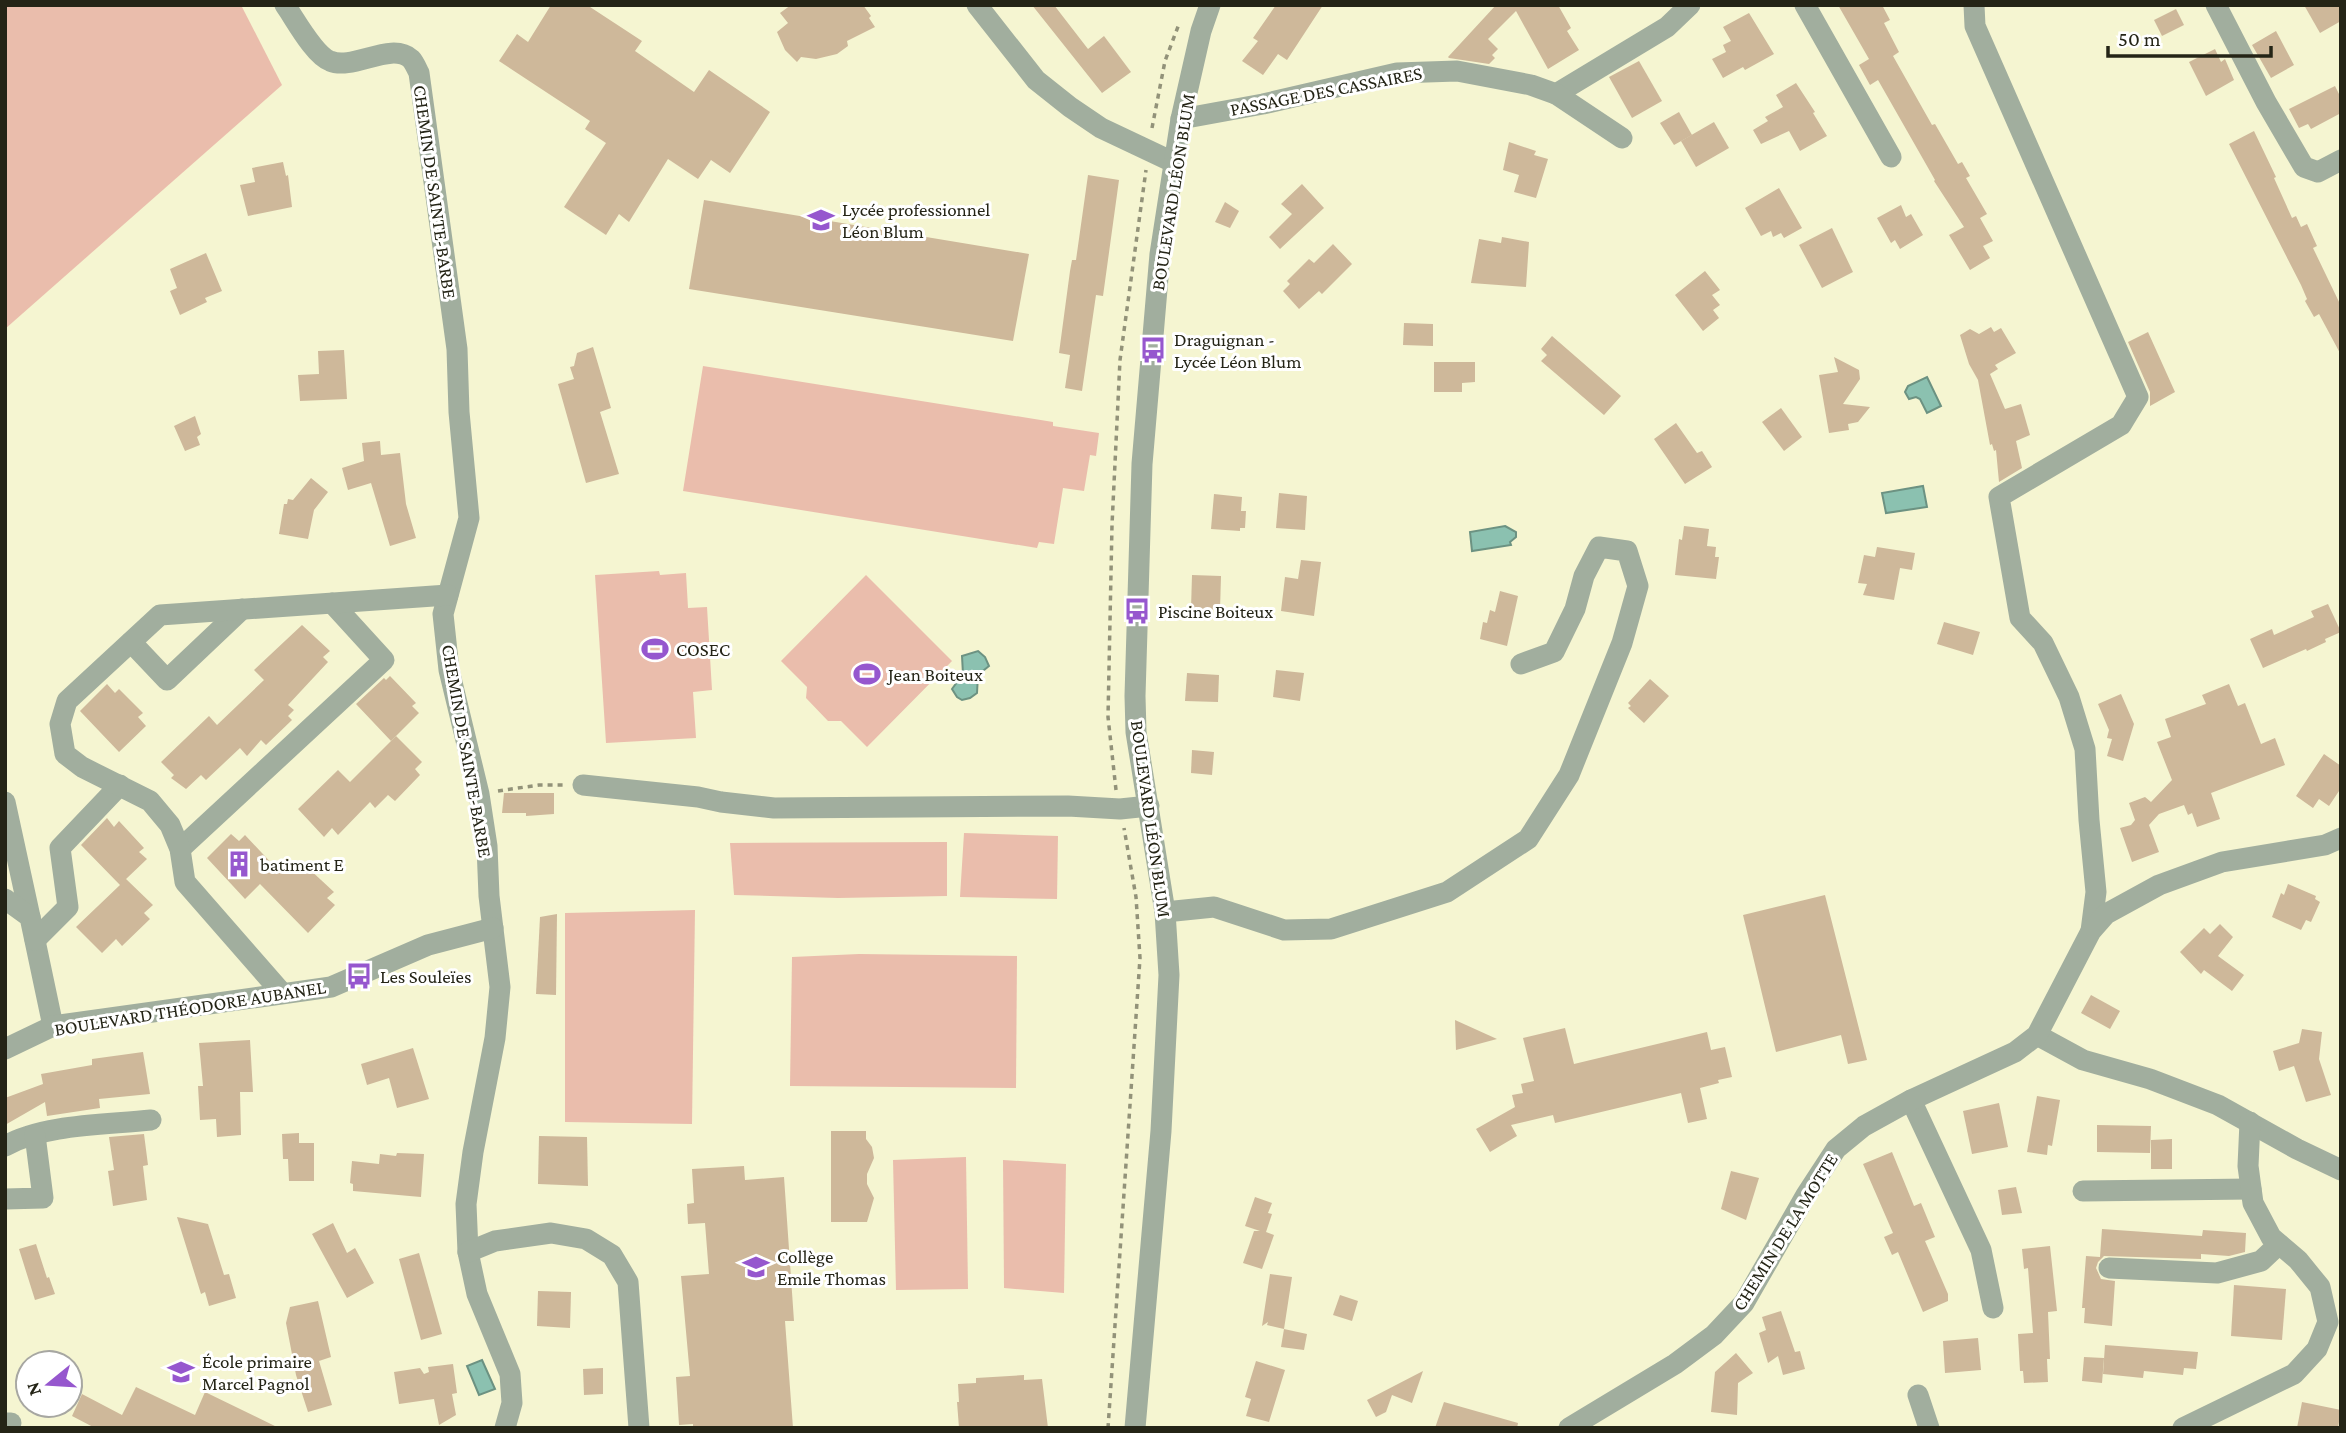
<svg xmlns="http://www.w3.org/2000/svg" width="2346" height="1433" font-family="'Crimson Pro',serif">
  <style>
    .green { fill: #eabdac }
    .water { fill: #8bc1b0; stroke: #6c9282; stroke-width: 2 }
    .building { fill: #ceb89a }
    .lines { fill: none; stroke-linecap: round; stroke-linejoin: round }
    .path { stroke: #929279; stroke-width: 3.5; stroke-dasharray: 5 5; stroke-linecap: butt }
    .minor { stroke: #a1ae9e; stroke-width: 21 }
    .labels { text-anchor: middle; dominant-baseline: central; stroke-width: 6; stroke-linejoin: round; paint-order: stroke }
    .street-label { font-size: 19px; fill: #242416; stroke: #fff }
    .poi-label { font-size: 19px; fill: #242416; stroke: #fff; text-anchor: start }
  </style>
  <rect width="100%" height="100%" fill="#f5f5d1"/>
  <g class="green">
    <path d="M5,5H241L282,85L5,329Z"/>
    <path d="M703,366L1053,422V426L1099,433L1096,456L1090,455L1084,491L1063,488L1054,544L1039,542L1037,548L683,491Z"/>
    <path d="M659,571L660,575L686,573L688,608L707,607L712,690L693,692L696,738L606,743L595,575Z"/>
    <path d="M866,575L952,661L867,747L841,721H828L806,698L807,687L781,661Z"/>
    <path d="M964,833L1058,836L1057,899L960,897Z"/>
    <path d="M947,842V896L838,898L734,895L730,843Z"/>
    <path d="M695,910L692,1124L565,1122V913Z"/>
    <path d="M859,954L1017,956L1016,1088L790,1086L792,957Z"/>
    <path d="M966,1157L968,1289L896,1290L893,1160Z"/>
    <path d="M1003,1160L1066,1164L1064,1293L1004,1288Z"/>
  </g>
  <g class="water">
    <path d="M1927,377L1941,406L1927,413L1920,399L1916,397L1909,399L1905,392L1908,386Z"/>
    <path d="M1923,486L1927,507L1886,513L1882,493Z"/>
    <path d="M1505,526L1516,532V537L1510,542L1511,545L1472,551L1470,532Z"/>
    <path d="M978,651L985,657L989,666L978,675L977,693L970,698L962,700L957,697L952,689L963,674L962,656Z"/>
    <path d="M482,1360L495,1389L479,1395L467,1366Z"/>
  </g>
  <g class="building">
    <path d="M551,5H587L642,41L635,51L694,92L709,70L770,112L730,173L711,160L698,179L668,159L629,222L619,214L606,235L564,207L606,143L585,129L590,121L499,61L517,34L528,42Z"/>
    <path d="M791,5H863L871,16L869,18L875,27L847,41L848,46L837,54L816,59L801,57L797,62L785,50L777,32L788,23L780,13Z"/>
    <path d="M1032,5H1054L1088,49L1104,36L1131,72L1102,93Z"/>
    <path d="M1276,5H1323L1287,60L1278,54L1263,75L1242,61L1258,41L1253,38Z"/>
    <path d="M1496,5H1558L1571,28L1567,31L1579,50L1548,69L1516,11L1488,39L1498,49L1492,55L1495,58L1489,64L1449,58L1448,57Z"/>
    <path d="M1838,5H1882L1890,20L1884,23L1899,52L1893,56L1932,125L1935,124L1958,164L1962,162L1970,176L1966,178L1987,214L1980,218L1993,241L1983,246L1990,258L1970,270L1949,235L1964,227L1934,181L1935,180L1878,80L1870,85L1859,65L1869,59Z"/>
    <path d="M2304,5H2341V21L2320,33Z"/>
    <path d="M2176,9L2184,25L2162,36L2154,20Z"/>
    <path d="M1749,13L1774,54L1745,70L1743,67L1723,78L1712,59L1726,52L1723,45L1731,41L1723,27Z"/>
    <path d="M2276,31L2294,65L2271,78L2252,45Z"/>
    <path d="M2215,49L2221,62L2225,59L2234,80L2206,96L2189,62Z"/>
    <path d="M1639,61L1662,101L1632,118L1609,77Z"/>
    <path d="M1796,83L1815,112L1813,113L1827,136L1800,151L1789,131L1761,144L1753,130L1768,121L1765,117L1783,107L1776,95Z"/>
    <path d="M2335,86L2341,98V113L2311,129L2308,124L2299,128L2289,109Z"/>
    <path d="M1679,112L1692,135L1674,145L1660,123Z"/>
    <path d="M1714,122L1729,148L1696,167L1681,141Z"/>
    <path d="M2254,131L2276,177L2274,178L2292,218L2296,216L2301,227L2307,224L2317,246L2313,248L2341,306V355L2319,314L2314,317L2305,301L2307,299L2301,285L2229,144Z"/>
    <path d="M1509,142L1536,151L1534,155L1548,159L1536,198L1514,192L1519,175L1503,170Z"/>
    <path d="M283,162L286,176L288,175L292,207L248,216L240,185L255,182L252,168Z"/>
    <path d="M1088,175L1119,180L1103,296L1096,295L1082,391L1065,388L1070,355L1059,353L1070,271L1072,260H1076Z"/>
    <path d="M1302,184L1324,208L1280,249L1269,237L1292,214L1281,204Z"/>
    <path d="M1779,188L1802,228L1784,238L1781,233L1773,237L1771,231L1761,236L1745,208Z"/>
    <path d="M704,200L1029,254L1013,341L689,289Z"/>
    <path d="M1225,202L1239,211L1230,228L1215,222Z"/>
    <path d="M1901,205L1906,217L1911,214L1923,235L1900,249L1895,240L1891,243L1877,218Z"/>
    <path d="M1832,228L1853,272L1822,288L1799,245Z"/>
    <path d="M1502,237L1529,242L1526,287L1471,283L1479,239L1501,243Z"/>
    <path d="M1333,244L1352,264L1322,294L1319,291L1299,309L1283,291L1290,284L1287,281L1309,259L1314,263Z"/>
    <path d="M206,253L222,291L205,298L207,302L180,315L170,291L177,288L170,269Z"/>
    <path d="M1705,271L1720,290L1712,295L1720,305L1713,310L1719,318L1703,331L1675,295Z"/>
    <path d="M1404,323L1433,324V346L1403,345Z"/>
    <path d="M1991,327L1994,332L2001,328L2016,353L1995,365L1998,369L1990,374L2005,409L2021,404L2030,435L2016,441L2022,468L1999,482L1996,450L1994,451L1992,444L1990,445L1978,380L1969,364L1960,335L1970,329L1979,334Z"/>
    <path d="M2148,332L2175,392L2150,406V392L2128,342Z"/>
    <path d="M1552,336L1621,396L1604,415L1541,361L1547,355L1541,349Z"/>
    <path d="M593,347L611,408L600,412L619,474L586,483L558,384L574,379L570,367L574,366L577,353Z"/>
    <path d="M344,350L347,399L300,401L298,375L319,374L318,351Z"/>
    <path d="M1834,357L1859,370L1860,379L1843,404L1870,407L1858,422L1848,424L1849,430L1829,433L1819,375L1838,372Z"/>
    <path d="M1434,362H1475V382L1462,383V392H1434Z"/>
    <path d="M1781,408L1802,437L1784,451L1762,422Z"/>
    <path d="M195,416L201,434L197,437L200,445L185,451L174,426Z"/>
    <path d="M1676,423L1697,453L1702,451L1712,467L1685,484L1654,439Z"/>
    <path d="M380,441L381,455L400,453L406,504L416,538L390,546L371,483L348,490L342,468L364,461L362,443Z"/>
    <path d="M311,478L328,492L314,510L308,539L279,534L284,504H287L288,499L293,500Z"/>
    <path d="M1279,493L1307,496L1305,530L1276,528Z"/>
    <path d="M1214,494L1242,497L1241,511H1246L1245,528H1240V531L1211,529Z"/>
    <path d="M1684,526L1709,529L1707,546L1716,547L1715,557H1719L1716,579L1675,575L1679,539L1682,540Z"/>
    <path d="M1877,547L1915,553L1912,570L1900,568L1894,600L1863,595L1867,584L1858,583L1864,555L1875,557Z"/>
    <path d="M1301,560L1321,562L1314,616L1281,611L1285,577L1298,579Z"/>
    <path d="M1192,575L1221,576L1220,610L1191,609Z"/>
    <path d="M1500,591L1518,596L1507,646L1480,639L1483,622L1487,623L1490,610L1495,612Z"/>
    <path d="M2328,604L2341,632L2325,639L2326,642L2307,651L2306,649L2263,668L2250,639L2272,629L2274,635L2314,617L2311,611Z"/>
    <path d="M1944,622L1980,632L1973,655L1937,644Z"/>
    <path d="M302,625L330,651L323,657L328,662L288,705L294,710L288,716L292,720L266,745L261,740L247,756L240,748L206,780L201,775L186,789L171,778L174,775L161,762L209,716L217,725L264,680L254,670Z"/>
    <path d="M1276,670L1304,673L1300,701L1273,697Z"/>
    <path d="M1187,673L1219,675L1218,702L1185,701Z"/>
    <path d="M390,676L416,703L412,706L419,713L391,741L356,704L384,678L386,680Z"/>
    <path d="M1650,679L1669,696L1644,723L1628,708L1631,706L1628,703Z"/>
    <path d="M107,684L115,693L119,689L143,713L138,717L146,726L119,752L80,711Z"/>
    <path d="M2229,684L2238,706L2245,703L2261,744L2275,738L2285,765L2211,793L2220,819L2197,827L2192,813L2188,815L2184,805L2159,814L2149,825L2159,852L2132,862L2120,828L2131,825L2135,820L2129,803L2145,797L2151,802L2172,780L2157,742L2171,737L2165,719L2206,704L2202,695Z"/>
    <path d="M2121,694L2134,724L2123,761L2107,756L2112,739L2107,738L2109,730L2098,704Z"/>
    <path d="M396,736L422,762L415,769L420,775L395,801L388,795L375,808L370,802L338,835L332,828L324,837L298,809L338,770L350,782Z"/>
    <path d="M1192,750L1214,752L1212,775L1191,773Z"/>
    <path d="M2324,754L2341,766V788L2329,806L2319,799L2313,808L2296,796Z"/>
    <path d="M504,793H554V814L526,816V813H502Z"/>
    <path d="M107,818L114,827L119,821L144,848L139,852L147,859L126,879L153,905L144,913L150,919L122,946L116,939L102,953L76,927L120,885L81,845Z"/>
    <path d="M231,834L239,841L245,835L276,868L286,858L301,873L307,867L334,892L327,898L335,905L308,933L260,884L245,899L207,858Z"/>
    <path d="M2288,884L2316,896L2315,899L2320,902L2311,922L2306,920L2301,930L2272,917L2281,893L2284,895Z"/>
    <path d="M1825,895L1867,1060L1848,1064L1841,1035L1776,1052L1743,915Z"/>
    <path d="M557,914L556,995L536,994L540,917Z"/>
    <path d="M2220,924L2233,937L2218,956L2244,975L2232,991L2204,970L2201,974L2180,952L2204,928L2210,934Z"/>
    <path d="M2091,995L2120,1011L2110,1029L2081,1013Z"/>
    <path d="M1455,1020L1497,1039L1456,1050Z"/>
    <path d="M1565,1028L1574,1064L1707,1032L1711,1050L1725,1047L1732,1077L1718,1080L1719,1083L1700,1088L1707,1119L1688,1123L1681,1093L1555,1123L1553,1115L1511,1125L1517,1136L1490,1152L1476,1129L1515,1107L1512,1095L1523,1093L1521,1084L1534,1081L1523,1038Z"/>
    <path d="M2302,1029L2322,1032L2319,1059L2331,1095L2306,1102L2294,1066L2279,1071L2273,1051L2299,1043Z"/>
    <path d="M250,1040L253,1092H240L241,1135L217,1137L216,1119L200,1120L198,1086H203L199,1043Z"/>
    <path d="M413,1048L429,1099L397,1108L389,1078L367,1085L361,1064Z"/>
    <path d="M143,1052L150,1094L99,1099L100,1108L47,1116L45,1102L5,1125V1098L43,1084L41,1074L92,1065V1059Z"/>
    <path d="M2037,1096L2060,1100L2052,1146L2048,1145L2047,1155L2027,1152Z"/>
    <path d="M1999,1103L2008,1147L1972,1154L1963,1111Z"/>
    <path d="M2097,1125L2151,1126L2150,1153L2097,1152Z"/>
    <path d="M831,1131H866V1139L872,1147L874,1158L867,1174V1184L874,1198L867,1222H831Z"/>
    <path d="M299,1133V1143H314V1181H289L288,1159H283L282,1134Z"/>
    <path d="M144,1134L148,1165L143,1166L147,1200L113,1206L108,1171L114,1170L109,1137Z"/>
    <path d="M539,1136L587,1137L588,1186L538,1184Z"/>
    <path d="M2172,1139V1169H2151V1140Z"/>
    <path d="M1892,1152L1914,1206L1921,1203L1935,1237L1925,1241L1948,1294V1301L1923,1312L1898,1252L1892,1255L1884,1237L1893,1233L1863,1164Z"/>
    <path d="M397,1153L424,1154L421,1197L353,1191V1184L350,1183L352,1161L379,1164L380,1154L396,1156Z"/>
    <path d="M744,1166L745,1180L784,1177L794,1321H785L793,1428H693V1424L679,1425L676,1377L690,1376L681,1276L709,1274L705,1223L688,1224L687,1204L694,1203L692,1169Z"/>
    <path d="M1731,1171L1759,1178L1746,1220L1721,1209Z"/>
    <path d="M2016,1187L2022,1213L2002,1215L1998,1190Z"/>
    <path d="M1255,1197L1272,1203L1268,1213L1272,1214L1266,1232L1274,1235L1262,1269L1243,1263L1254,1231H1260L1245,1226Z"/>
    <path d="M177,1217L208,1224L224,1275L229,1274L236,1298L209,1306L205,1292L201,1294Z"/>
    <path d="M333,1223L347,1253L355,1248L374,1283L347,1298L312,1234Z"/>
    <path d="M2102,1229L2202,1236L2203,1230L2246,1233L2245,1252L2229,1256L2201,1254V1259L2104,1256L2098,1262L2096,1268L2101,1279L2115,1281L2112,1326L2084,1323L2085,1308H2082L2086,1256L2100,1257Z"/>
    <path d="M36,1244L47,1278L49,1277L55,1294L35,1300L19,1249Z"/>
    <path d="M2050,1246L2057,1311L2048,1312L2050,1359H2047L2048,1382L2024,1383L2023,1371H2020L2018,1334L2033,1333L2028,1268L2024,1269L2022,1249Z"/>
    <path d="M419,1253L442,1334L421,1340L399,1259Z"/>
    <path d="M1270,1274L1292,1277L1284,1329L1267,1325L1268,1322L1262,1326Z"/>
    <path d="M2234,1285L2286,1289L2282,1340L2231,1336Z"/>
    <path d="M538,1291L571,1292L570,1328L537,1326Z"/>
    <path d="M1340,1295L1358,1301L1352,1321L1333,1315Z"/>
    <path d="M318,1301L331,1357L319,1361L332,1405L308,1412L296,1375L286,1323L290,1307Z"/>
    <path d="M1781,1311L1795,1352L1800,1351L1805,1369L1783,1375L1778,1356L1768,1363L1759,1333L1766,1330L1762,1317Z"/>
    <path d="M1284,1329L1307,1334L1304,1350L1281,1347Z"/>
    <path d="M1978,1338L1981,1370L1945,1373L1943,1341Z"/>
    <path d="M2105,1345L2198,1352L2196,1369L2184,1368L2183,1375L2144,1371L2143,1378L2103,1374Z"/>
    <path d="M1736,1353L1753,1373L1738,1383L1737,1415L1711,1412L1715,1372Z"/>
    <path d="M2084,1357L2104,1358L2102,1383L2082,1381Z"/>
    <path d="M1256,1361L1285,1370L1269,1422L1246,1416L1251,1399L1245,1397Z"/>
    <path d="M453,1364L457,1393L452,1394L456,1415L439,1425L434,1399L399,1404L394,1372L420,1368L424,1374L429,1372L428,1367Z"/>
    <path d="M603,1368V1394L584,1395L583,1369Z"/>
    <path d="M1423,1371L1412,1403L1392,1395L1386,1412L1376,1417L1367,1400Z"/>
    <path d="M1024,1375V1380L1042,1379L1048,1428H959L957,1402H959L958,1384L976,1383V1378Z"/>
    <path d="M136,1387L195,1415L205,1392L279,1428H95L72,1416L82,1394L122,1415Z"/>
    <path d="M1444,1402L1518,1423L1517,1428H1435Z"/>
    <path d="M2302,1402L2341,1410L2338,1428H2297Z"/>
  </g>
  <g class="lines">
    <g class="path">
      <path d="M1152,128L1165,61L1179,24"/>
      <path d="M1116,790L1108,717L1112,525L1120,360L1146,170"/>
      <path d="M498,791L539,785H563"/>
      <path d="M1108,1428L1140,958L1136,897L1124,828"/>
    </g>
    <g class="minor">
      <path d="M285,5C295,19 314,55 330,61C353,71 391,41 411,59C414,62 417,69 419,73L457,349L459,412L469,518L443,614L449,670L479,794L487,846L489,896L500,987L495,1038L473,1152L466,1204L468,1252L477,1294L510,1374L512,1403L505,1428"/>
      <path d="M977,5L1036,80L1070,107L1101,128L1175,163"/>
      <path d="M1805,5L1891,157"/>
      <path d="M1974,5L1975,26L2138,397L2121,425L1999,497L2020,618L2043,643L2069,697L2085,749L2089,820L2096,892L2091,931"/>
      <path d="M2216,5L2266,102L2304,167L2318,172L2341,160"/>
      <path d="M1556,94L1667,27L1690,5"/>
      <path d="M1181,119L1263,104L1397,73L1457,71L1531,85L1556,94L1622,138"/>
      <path d="M131,642L167,680L242,609"/>
      <path d="M583,785L698,797L721,802L774,808L1068,806L1120,809L1149,806"/>
      <path d="M5,802L30,917"/>
      <path d="M180,849L384,660L332,603"/>
      <path d="M5,899L30,917L53,1026"/>
      <path d="M1165,912L1214,907L1284,930L1331,929L1447,892L1528,839L1569,775L1622,643L1638,586L1627,551L1599,547L1584,576L1575,609L1554,652L1521,664"/>
      <path d="M35,940L68,907L60,848L120,785"/>
      <path d="M282,993L185,882L180,849L170,825L150,801L82,767L65,754L60,724L67,701L160,615L448,595"/>
      <path d="M2037,1035L2083,1060L2150,1079L2218,1105L2297,1149L2341,1170"/>
      <path d="M5,1049L53,1026L331,987L428,945L493,928"/>
      <path d="M1911,1100L1981,1250L1993,1308"/>
      <path d="M5,1146C44,1124 106,1125 151,1120"/>
      <path d="M2083,1191L2251,1189"/>
      <path d="M5,1199L43,1198L35,1135"/>
      <path d="M468,1252L495,1241L551,1233L586,1239L612,1255L628,1282L639,1428"/>
      <path d="M2109,1268L2217,1273L2261,1261L2279,1244"/>
      <path d="M1918,1395L1929,1428"/>
      <path d="M5,1423H11"/>
      <path d="M1135,1428L1161,1131L1169,975L1165,912L1136,732L1135,696L1142,464L1160,254L1181,119L1201,31L1210,5"/>
      <path d="M1569,1428L1675,1364L1714,1335L1744,1303L1806,1195L1836,1149L1864,1126L1911,1100L2015,1052L2037,1035L2091,931L2106,914L2159,885L2222,862L2325,845L2341,838"/>
      <path d="M2183,1428L2294,1374L2317,1349L2328,1322L2320,1287L2298,1260L2271,1237L2253,1203L2248,1166L2250,1122"/>
    </g>
  </g>
  <defs>
    <g id="school-bare" transform="scale(2.1)"><path d="M0-5L7-2L0 1L-7-2ZM-4 1L0 2.5L4 1V4Q0 6-4 4Z" fill="#9657ce" stroke="#fff" stroke-width="2.5" paint-order="stroke"/></g>
    <g id="bus-bare" transform="scale(2.1)"><path d="M-5-6H5V4H4V6H2V4H-2V6H-4V4H-5ZM-3.5-4V0h7V-4ZM-3.5 1.2v1.5H-2V1.2ZM2 1.2v1.5H3.5V1.2Z" fill="#9657ce" stroke="#fff" stroke-width="2.5" paint-order="stroke"/></g>
    <g id="stadium-bare" transform="scale(2.1)"><path d="M0-5a6.5 5 0 1 0 0 10a6.5 5 0 1 0 0-10ZM-3.5-1.8h7v3.6h-7Z" fill="#9657ce" stroke="#fff" stroke-width="2.5" paint-order="stroke"/></g>
    <g id="building-bare" transform="scale(2.1)"><path d="M-4-6H4V6H1V3H-1V6H-4ZM-2.5-4.3h1.7v1.8h-1.7ZM.8-4.3h1.7v1.8H.8ZM-2.5-1h1.7V.8h-1.7ZM.8-1h1.7V.8H.8Z" fill="#9657ce" stroke="#fff" stroke-width="2.5" paint-order="stroke"/></g>
  </defs>
  <g fill-rule="evenodd">
    <use href="#school-bare" x="821" y="220"/>
    <use href="#bus-bare" x="1153" y="350"/>
    <use href="#bus-bare" x="1137" y="611"/>
    <use href="#stadium-bare" x="655" y="649"/>
    <use href="#stadium-bare" x="867" y="674"/>
    <use href="#building-bare" x="239" y="864"/>
    <use href="#bus-bare" x="359" y="976"/>
    <use href="#school-bare" x="756" y="1267"/>
    <use href="#school-bare" x="181" y="1372"/>
  </g>
  <g class="labels">
    <g class="street-label">
      <text transform="translate(1326 91) rotate(-11)">PASSAGE DES CASSAIRES</text>
      <text transform="translate(435 192) rotate(82)">CHEMIN DE SAINTE-BARBE</text>
      <text transform="translate(1173 192) rotate(-81)">BOULEVARD LÉON BLUM</text>
      <text transform="translate(467 751) rotate(80)">CHEMIN DE SAINTE-BARBE</text>
      <text transform="translate(1151 819) rotate(82)">BOULEVARD LÉON BLUM</text>
      <text transform="translate(190 1008) rotate(-9)">BOULEVARD THÉODORE AUBANEL</text>
      <text transform="translate(1785 1232) rotate(-58)">CHEMIN DE LA MOTTE</text>
    </g>
    <g class="poi-label">
      <text x="842" y="209">Lycée professionnel<tspan x="842" dy="22">Léon Blum</tspan></text>
      <text x="1174" y="339">Draguignan -<tspan x="1174" dy="22">Lycée Léon Blum</tspan></text>
      <text x="1158" y="611">Piscine Boiteux</text>
      <text x="676" y="649">COSEC</text>
      <text x="888" y="674">Jean Boiteux</text>
      <text x="260" y="864">batiment E</text>
      <text x="380" y="976">Les Souleïes</text>
      <text x="777" y="1256">Collège<tspan x="777" dy="22">Emile Thomas</tspan></text>
      <text x="202" y="1361">École primaire<tspan x="202" dy="22">Marcel Pagnol</tspan></text>
    </g>
  </g>
  <rect width="2346" height="1433" fill="none" stroke="#242416" stroke-width="14"/>
  <g transform="translate(49 1384) rotate(252)"><circle r="33" fill="#ffffff" stroke="#a7a7a2" stroke-width="2"/>
  <path d="M0-5L12 26L0 18L-12 26Z" fill="#9657ce"/>
  <text y="-10" font-size="19" font-weight="bold" text-anchor="middle" fill="#242416">N</text>
  </g>
  <path d="M2108 46v10h163v-10" fill="none" stroke="#242416" stroke-width="3.5"/>
  <text x="2118" y="46" font-size="21" fill="#242416" stroke="#ffffff" stroke-width="5" paint-order="stroke">50 m</text>
</svg>
